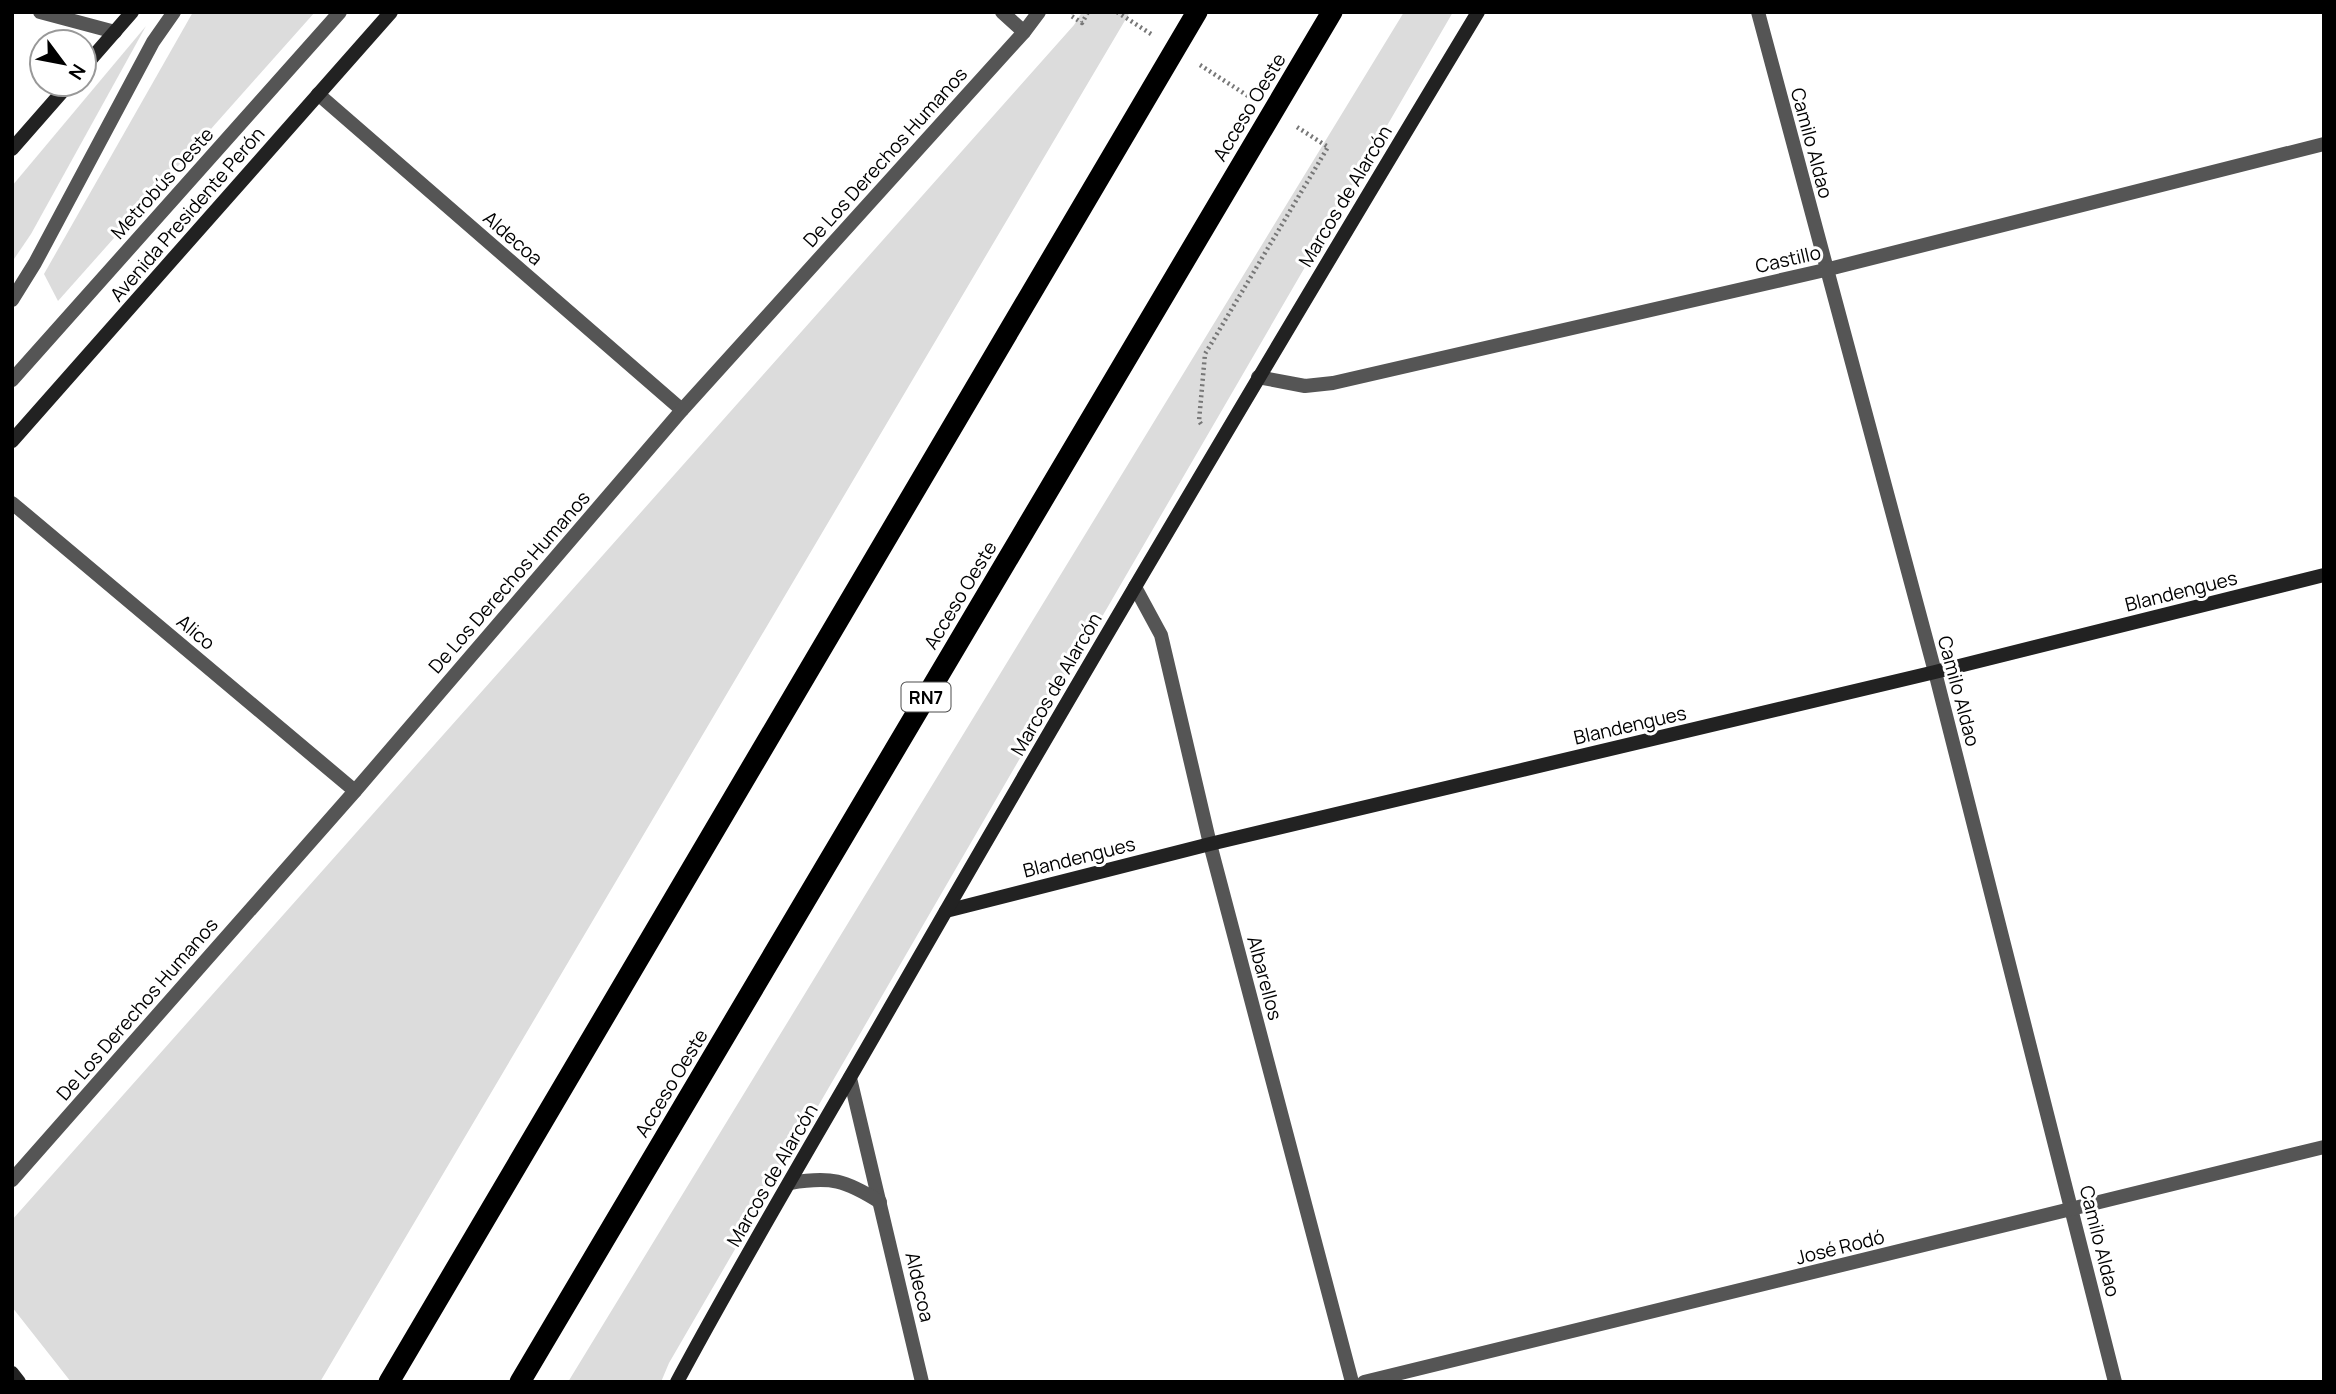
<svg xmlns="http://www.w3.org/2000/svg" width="2336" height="1394" font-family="Manrope,sans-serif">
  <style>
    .green { fill: #dcdcdc }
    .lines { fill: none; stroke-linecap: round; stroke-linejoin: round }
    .path { stroke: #777; stroke-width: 4.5; stroke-dasharray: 2 3.5; stroke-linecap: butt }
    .lane { stroke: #555; stroke-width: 14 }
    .street { stroke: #555; stroke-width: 14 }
    .secondary { stroke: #222; stroke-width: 14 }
    .highway { stroke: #000; stroke-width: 21 }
    .labels { text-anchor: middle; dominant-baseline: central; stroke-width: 6; stroke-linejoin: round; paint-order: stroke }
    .shield { fill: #fff; stroke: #4c4c4c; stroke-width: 2 }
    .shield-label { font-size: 18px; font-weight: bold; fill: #000 }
    .street-label { font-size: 19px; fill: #000; stroke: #fff }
  </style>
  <rect width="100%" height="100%" fill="#fff"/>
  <g class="green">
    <path d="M193,12H315L58,301L44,274Z"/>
    <path d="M1082,12H1130L320,1382H71L12,1307V1220L1074,25Z"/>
    <path d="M1404,12H1453L669,1363L661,1382H568Z"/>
    <path d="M146,26L31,234L12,262V186Z"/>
  </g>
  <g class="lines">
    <g class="path">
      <path d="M1071,12L1070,15L1082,23L1088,12"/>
      <path d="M1117,12L1151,34"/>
      <path d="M1200,65L1248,96"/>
      <path d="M1201,424L1199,421L1205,354L1328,147L1297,127"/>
    </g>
    <g class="lane">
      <path d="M12,300L35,263L153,42L174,12"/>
      <path d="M12,380L340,12"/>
    </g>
    <g class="street">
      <path d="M40,12L115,32"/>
      <path d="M1002,12L1024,32"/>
      <path d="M1758,12L1935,672L2115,1382"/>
      <path d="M318,94L682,410"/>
      <path d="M1258,377L1305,386L1333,383L1825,270L2324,144"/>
      <path d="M12,503L355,791"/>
      <path d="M1135,587L1161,635L1210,844L1352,1382"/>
      <path d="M850,1078L922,1382"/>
      <path d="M12,1180L355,791L682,410L1024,32L1039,12"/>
      <path d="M790,1183C831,1176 845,1180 880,1202"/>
      <path d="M1364,1382L2324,1147"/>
    </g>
    <g class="secondary">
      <path d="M84,67L132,12"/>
      <path d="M12,149L69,84"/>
      <path d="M12,441L391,12"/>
      <path d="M946,911L1210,844L1935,672L2324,575"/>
      <path d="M12,1373L19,1382"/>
      <path d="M677,1382C745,1255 819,1132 890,1008C1082,673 1279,342 1478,12"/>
    </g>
    <g class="highway">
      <path d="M389,1382L1197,12"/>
      <path d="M520,1382L1332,12"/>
    </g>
  </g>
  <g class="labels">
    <rect class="shield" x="901.5" y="682.5" width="49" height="29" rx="5"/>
    <g class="shield-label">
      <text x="926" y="697">RN7</text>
    </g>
    <g class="street-label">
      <text transform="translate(1249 107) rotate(-59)">Acceso Oeste</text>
      <text transform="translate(1812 143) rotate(75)">Camilo Aldao</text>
      <text transform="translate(885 157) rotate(-48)">De Los Derechos Humanos</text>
      <text transform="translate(162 183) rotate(-48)">Metrobús Oeste</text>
      <text transform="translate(1345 196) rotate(-59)">Marcos de Alarcón</text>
      <text transform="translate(187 214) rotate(-49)">Avenida Presidente Perón</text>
      <text transform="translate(513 238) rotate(41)">Aldecoa</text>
      <text transform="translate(1788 259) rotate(-13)">Castillo</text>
      <text transform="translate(509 582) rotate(-49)">De Los Derechos Humanos</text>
      <text transform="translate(2181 591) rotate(-14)">Blandengues</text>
      <text transform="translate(960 595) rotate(-59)">Acceso Oeste</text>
      <text transform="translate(196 632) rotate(40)">Alico</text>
      <text transform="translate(1056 684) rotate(-60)">Marcos de Alarcón</text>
      <text transform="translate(1959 691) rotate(75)">Camilo Aldao</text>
      <text transform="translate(1630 725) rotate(-13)">Blandengues</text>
      <text transform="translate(1079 857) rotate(-14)">Blandengues</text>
      <text transform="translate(1265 978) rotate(75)">Albarellos</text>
      <text transform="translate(137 1009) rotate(-49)">De Los Derechos Humanos</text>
      <text transform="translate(671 1083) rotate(-59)">Acceso Oeste</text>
      <text transform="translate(772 1175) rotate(-60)">Marcos de Alarcón</text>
      <text transform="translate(2100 1241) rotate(76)">Camilo Aldao</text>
      <text transform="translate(1840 1247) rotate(-14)">José Rodó</text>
      <text transform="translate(920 1287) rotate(77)">Aldecoa</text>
    </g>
  </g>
  <rect width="2336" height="1394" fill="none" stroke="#000000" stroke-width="28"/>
  <g transform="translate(63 63) rotate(122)"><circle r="33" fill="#ffffff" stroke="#999999" stroke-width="2"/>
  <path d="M0-5L12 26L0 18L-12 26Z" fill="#000000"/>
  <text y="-10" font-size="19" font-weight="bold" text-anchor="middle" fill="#000000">N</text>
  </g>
</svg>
